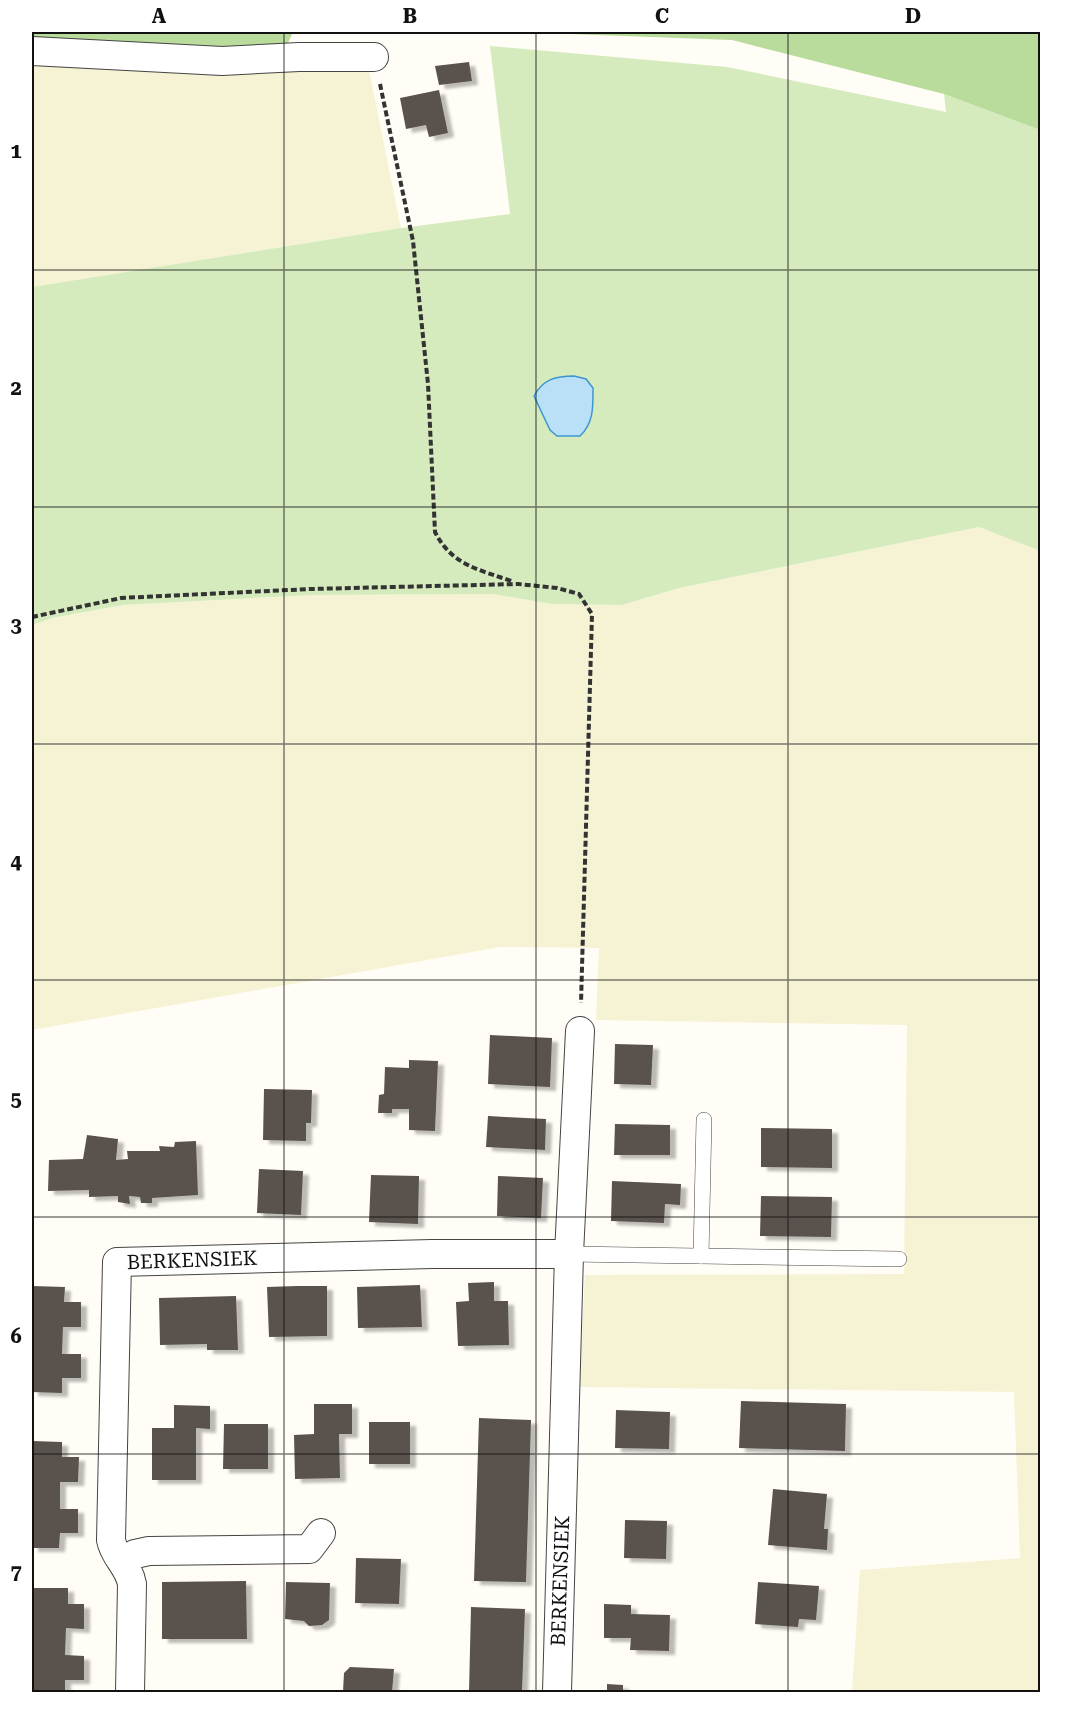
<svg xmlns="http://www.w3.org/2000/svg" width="1072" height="1724" font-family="'Roboto Serif',serif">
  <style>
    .farmland { fill: #f6f3d4 }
    .green { fill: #d5ebbd }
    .forest { fill: #b9dc9c }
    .water { fill: #b9e0f7; stroke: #3f96cf; stroke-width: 1.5 }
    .building { fill: #5a524d; filter: url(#shadow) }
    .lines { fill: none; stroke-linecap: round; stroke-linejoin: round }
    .service-casing { stroke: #444; stroke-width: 16 }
    .minor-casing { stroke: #444; stroke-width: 30 }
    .path { stroke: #333; stroke-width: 4; stroke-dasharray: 6 3; stroke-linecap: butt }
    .service { stroke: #fff; stroke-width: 15 }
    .minor { stroke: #fff; stroke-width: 28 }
    .grid { fill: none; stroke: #111; stroke-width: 1.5; stroke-opacity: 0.55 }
    .labels { text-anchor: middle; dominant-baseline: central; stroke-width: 6; stroke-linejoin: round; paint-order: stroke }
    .street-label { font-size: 20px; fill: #111; stroke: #fff }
    .neatline { fill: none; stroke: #111; stroke-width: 2 }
    .grid-label { font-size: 20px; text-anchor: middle; font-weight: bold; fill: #111 }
  </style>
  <defs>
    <filter id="shadow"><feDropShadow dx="6" dy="4" stdDeviation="1.5" flood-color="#0004"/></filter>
  </defs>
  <rect width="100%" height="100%" fill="#fffdf5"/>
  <g class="farmland">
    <path d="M32,63L223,73L369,70L401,228L32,287Z"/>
    <path d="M979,527L1040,551V1692H852L860,1570L1020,1558L1014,1392L579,1387L585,1275L904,1274L907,1025L596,1020L599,948L500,947L32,1030V625L52,618L123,605L312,595L493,594L551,604L622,605L679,588Z"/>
  </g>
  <path class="green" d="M490,46L727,67L946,112L944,94L1040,130V551L979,527L679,588L622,605L551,604L493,594L312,595L123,605L52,618L32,625V287L401,228L510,214Z"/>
  <g class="forest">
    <path d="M32,32H293L284,52L32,44Z"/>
    <path d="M516,32H1040V130L944,94L732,40Z"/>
  </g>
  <path class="water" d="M574,376L586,379L593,388C593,406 594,423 580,436H557L550,430L534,396C543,379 556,376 574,376Z"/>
  <g class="building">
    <path d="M469,62L472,81L439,85L435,66Z"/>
    <path d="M439,90L448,133L429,137L426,125L406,129L400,98Z"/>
    <path d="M490,1035L552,1038L550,1087L488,1084Z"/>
    <path d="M615,1044L653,1045L651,1085L614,1084Z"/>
    <path d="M409,1060L438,1061L435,1131L409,1130V1109H392V1113H378L379,1095L384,1094L385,1067L409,1068Z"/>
    <path d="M264,1089L312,1090L311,1123H306V1141L263,1140Z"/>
    <path d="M488,1116L546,1119L545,1150L486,1147Z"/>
    <path d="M615,1124L670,1125V1155H614Z"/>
    <path d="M761,1128L832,1129V1168L761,1167Z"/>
    <path d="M87,1135L118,1139L116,1160L128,1159L127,1151H160L159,1146L174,1147L175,1142L196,1141L198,1195L152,1198V1203H141L140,1197L129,1196L130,1204L118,1202V1196L89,1197V1190L48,1191L49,1160L83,1159Z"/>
    <path d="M259,1169L303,1171L301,1215L257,1213Z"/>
    <path d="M371,1175L419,1176L418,1224L369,1222Z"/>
    <path d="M498,1176L543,1178L541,1218L497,1216Z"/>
    <path d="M612,1181L681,1184L680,1205L665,1204L664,1223L611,1221Z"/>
    <path d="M761,1196L832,1197L831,1237L760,1236Z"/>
    <path d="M494,1282V1301H508L509,1345L458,1346L456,1302L469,1301L468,1283Z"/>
    <path d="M420,1285L422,1327L358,1328L357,1287Z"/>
    <path d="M32,1286L65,1287L64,1302H81V1327H63L62,1354H81V1378H62V1393L32,1392Z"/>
    <path d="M297,1286H327V1336L269,1337L267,1287Z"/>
    <path d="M236,1296L238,1350H207V1344L160,1345L159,1298Z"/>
    <path d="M741,1401L846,1404L845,1451L739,1448Z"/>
    <path d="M314,1404H352V1434H339L340,1478L295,1479L294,1435L314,1434Z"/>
    <path d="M174,1405L210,1406V1429L196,1428V1480H152V1428H174Z"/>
    <path d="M616,1410L670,1412L669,1449L615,1448Z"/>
    <path d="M479,1418L531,1420L526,1582L474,1581Z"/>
    <rect x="369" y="1422" width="41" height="42"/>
    <path d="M224,1424H268V1469H223Z"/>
    <path d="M32,1441L62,1442V1457H79L78,1482H60V1509H78V1533H60L59,1548H32Z"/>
    <path d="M773,1489L827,1494L824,1529H828L827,1550L768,1545Z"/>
    <path d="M625,1520L667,1521L666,1559L624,1558Z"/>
    <path d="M356,1558L401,1559L399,1604L355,1603Z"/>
    <path d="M246,1581L247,1639H162V1582Z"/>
    <path d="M286,1582L330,1583L329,1620L322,1625L309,1626L304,1621L285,1619Z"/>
    <path d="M758,1582L819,1586L816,1620L799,1619L798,1627L755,1624Z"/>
    <path d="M32,1588H68V1604H84V1629L66,1628L65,1655L84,1656V1680H65V1692H32Z"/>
    <path d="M604,1604L631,1605V1614L670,1615L669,1651L630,1650L631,1638H604Z"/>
    <path d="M471,1607L525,1609L522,1692H469Z"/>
    <path d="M350,1667L394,1669L392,1692H343L344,1673Z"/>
    <path d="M607,1684L623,1685V1692H607Z"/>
  </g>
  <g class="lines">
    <g class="service-casing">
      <g id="service">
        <path d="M569,1254L899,1259"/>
        <path d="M701,1256L704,1120"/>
      </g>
    </g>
    <g class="minor-casing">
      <g id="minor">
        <path d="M32,51L222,61L299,57H374"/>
        <path d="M123,1562L135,1554L149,1551L309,1549L321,1533"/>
        <path d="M130,1692L132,1584C129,1566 114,1557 111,1540L117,1262L432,1254H569"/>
        <path d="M557,1692L569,1254L580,1031"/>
      </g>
    </g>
    <g class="path">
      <path d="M380,84L413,241L428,384L435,532C452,566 481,570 514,582"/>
      <path d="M32,617L121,598L310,589L518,584L557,588L579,594L592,614L581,1003"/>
    </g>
    <use href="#service" class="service"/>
    <use href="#minor" class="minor"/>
  </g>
  <path class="grid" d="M284,32V1692M536,32V1692M788,32V1692M32,270H1040M32,507H1040M32,744H1040M32,980H1040M32,1217H1040M32,1454H1040"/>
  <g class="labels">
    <g class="street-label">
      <text transform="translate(192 1260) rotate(-2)">BERKENSIEK</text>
      <text transform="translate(560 1581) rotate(-88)">BERKENSIEK</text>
    </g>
  </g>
  <rect width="1072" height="1724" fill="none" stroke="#ffffff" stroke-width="66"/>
  <rect x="33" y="33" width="1006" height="1658" class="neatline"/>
  <g class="grid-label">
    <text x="159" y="23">A</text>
    <text x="410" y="23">B</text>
    <text x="662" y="23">C</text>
    <text x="913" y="23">D</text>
    <text x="16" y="158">1</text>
    <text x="16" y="395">2</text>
    <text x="16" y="632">3</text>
    <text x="16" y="869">4</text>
    <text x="16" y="1106">5</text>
    <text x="16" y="1343">6</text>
    <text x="16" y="1579">7</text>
  </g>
</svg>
